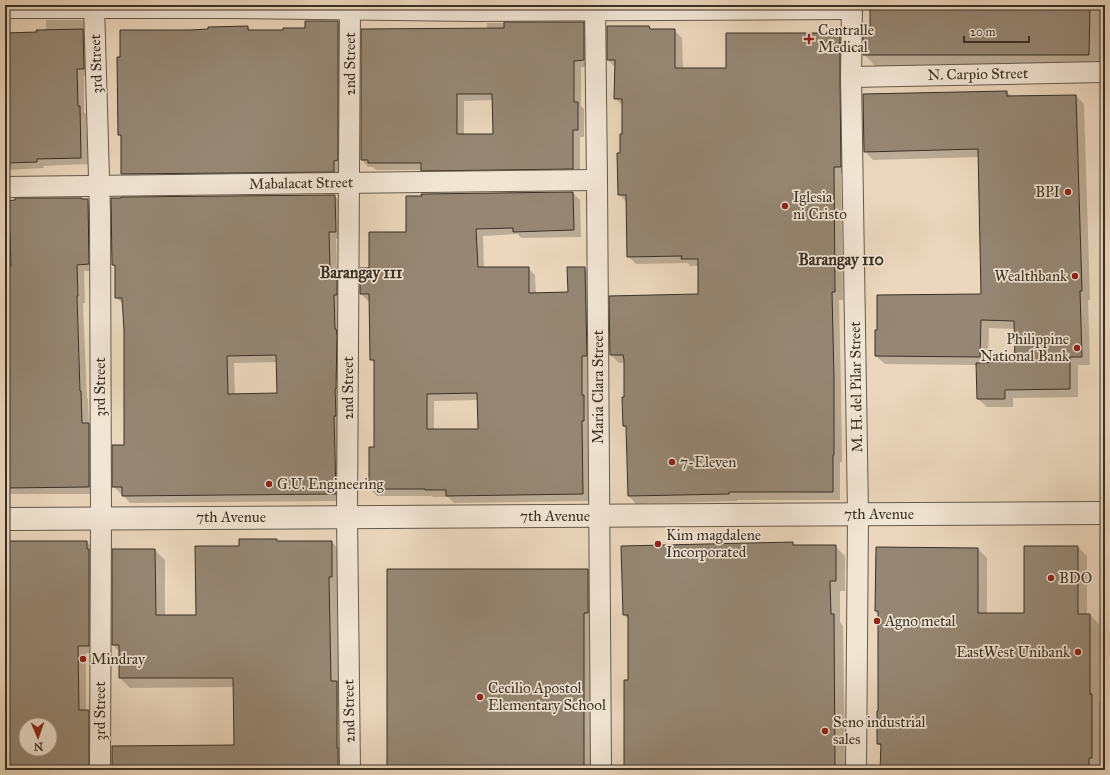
<svg xmlns="http://www.w3.org/2000/svg" width="1110" height="775" font-family="'IM FELL Great Primer',serif">
  <style>
    .shadow { fill: #0003; fill-rule: evenodd }
    .building { fill: #958774; stroke: #393024; fill-rule: evenodd }
    .lines { fill: none; stroke-linecap: round; stroke-linejoin: round }
    .minor-casing { stroke: #655a4a; stroke-width: 22 }
    .tertiary-casing { stroke: #655a4a; stroke-width: 24 }
    .minor { stroke: #f1e5d4; stroke-width: 20 }
    .tertiary { stroke: #f1e5d4; stroke-width: 22 }
    .poi-dot { fill: #8f2418; stroke: #f1e5d4; stroke-width: 1.5 }
    .labels { text-anchor: middle; dominant-baseline: central; stroke-width: 3.5; stroke-linejoin: round; paint-order: stroke }
    .poi-label { font-size: 15px; fill: #393024; stroke: #f1e5d4; text-anchor: start }
    .street-label { font-size: 15px; fill: #393024; stroke: #f1e5d4 }
    .neighbourhood-label { font-size: 16px; font-weight: bold; fill: #393024; stroke: #f1e5d4 }
  </style>
  <rect width="100%" height="100%" fill="#ead7bd"/>
  <filter id="stains"><feTurbulence type="fractalNoise" baseFrequency=".005" numOctaves="4"/><feColorMatrix values="0 0 0 0 .2 0 0 0 0 .09 0 0 0 0 .02 0 0 0 .5 -.17"/></filter>
  <radialGradient id="worn" r=".72"><stop offset=".6" stop-color="#630" stop-opacity="0"/><stop offset="1" stop-color="#630" stop-opacity=".3"/></radialGradient>
  <g class="shadow">
    <path d="M871,5H1101L1100,66H875L864,54L871,34Z"/>
    <path d="M46,20H82L90,28L91,76H84V112L86,114L88,164L43,166L44,168L5,170V34L38,33L46,31Z"/>
    <path d="M338,22L344,28L340,177L128,180L122,174V137L119,135L209,30L248,27L251,31H284L306,29Z"/>
    <path d="M487,23H583L590,30L591,67H581V106L584,109V137H580V175L429,177L422,170H376L373,167H368L362,160L487,29ZM493,100L494,135H464V101Z"/>
    <path d="M649,27L653,30H674L682,38L683,69H727L840,34L848,42V174H841L843,300H839L841,387L842,462H840V500H737V501L636,504L629,496L627,429L624,426L625,363H619L611,355L699,295V266H690L688,263L636,264L628,256L627,203L619,194L623,135V106L615,98L616,68L608,60Z"/>
    <path d="M1007,92L1012,97L1076,96L1084,104L1090,300H1088L1090,365H1078V397L1013,398V407H987L978,399L977,365L885,364L876,356L982,295L979,157L873,160L865,151ZM989,328L1015,329L1016,363L988,364Z"/>
    <path d="M573,193L580,200L581,237L521,238L518,234L483,236L484,268H528L535,275L536,294L569,293L585,268L592,275L591,428H589L590,501L454,503L448,497H433L432,496H377L370,489L375,448V363L371,360L370,301H368L361,294L370,269L407,233ZM478,400L479,430H434V401Z"/>
    <path d="M334,196L342,203V239H336L337,270L344,277L342,501L130,503L123,495V494H121L113,486L125,446V330L123,304L116,297V268L113,265L112,199ZM277,362L278,394L235,395L234,363Z"/>
    <path d="M82,199L83,200H88L95,207V271H84L85,303H83L87,398L88,399L89,424L96,431V494H5V202Z"/>
    <path d="M277,540L279,542H332L341,552L348,770H113L235,746L234,687L130,688L120,678V652L113,645L155,550L165,560V616H197L240,547Z"/>
    <path d="M5,542H87L94,549L96,653H86V711H88L96,718V770H5ZM26,725H50V749H26Z"/>
    <path d="M792,543L796,546H835L845,556V591H840V622L843,626L845,770H625L629,681V620L624,615Z"/>
    <path d="M1078,547L1087,556V615H1090L1099,624V702L1101,704V766H1098V770H881L882,747L878,744L879,614L876,611L978,549L987,558V614H1025Z"/>
    <path d="M588,570L596,578L591,770H388Z"/>
  </g>
  <g class="building">
    <path d="M870,5H1090L1089,55H863V33H870Z"/>
    <path d="M305,21H338V160L334,161V172L121,174V135H118L117,57H120V30H190L208,29V27L248,26V30H283V28H305Z"/>
    <path d="M504,22H584V60L574,61V102H578V130H573V169L421,171V163H368V160H361V29L504,28ZM457,94H492L493,134H457Z"/>
    <path d="M607,26H649L650,29H675V68H726V33H840V77L841,167H834L835,292H832L834,378V455H833V492H729V494L628,496L626,426H623L622,397H624V360L623,355H610L609,296L698,294V259H681L682,256L627,257L626,195H618L617,153H620V134H622V99H614L615,60H607Z"/>
    <path d="M83,29L84,69H77L78,106H80L81,158L37,159V162L5,163V33L37,32L36,30Z"/>
    <path d="M1007,91V96L1076,95L1082,291H1080L1082,357H1070V389L1005,390V399H977L976,363L1015,362L1014,321L981,320L980,357L875,356V330H877V295L981,294L978,149L864,152L863,94Z"/>
    <path d="M573,192L574,230L513,232V228L476,229L478,267H529V293L568,292L567,267H585L587,356H582V395H584V421H582L583,494L446,496V490H425V489H369V447H374V360H370L369,294H360V268H369V232H406V196H422L421,194ZM477,393L478,429H427V394Z"/>
    <path d="M335,195L336,232H329L330,269H337V295H334L335,329H336L337,334L336,389H335L336,416H334L336,494L122,496V487H112V445H124V330L122,298H115V265H112L111,198H121V197ZM276,355L277,393L228,394L227,356Z"/>
    <path d="M15,198H82V199H88L89,264L77,265L78,296H77L80,391H81L82,423H89V487L5,488V364H7L5,321V266H11L10,233H5V201L15,200Z"/>
    <path d="M239,539H277V541H332V577H329L331,681H337V748H338V770H112V746L234,745L233,678H119V645H112V549H155L156,615H196L195,546H239Z"/>
    <path d="M5,541H87V549H89V646H78L79,710H89V770H5ZM26,725H50V749H26Z"/>
    <path d="M793,542V545H836V581H830L831,614H834L835,770H624V680H628V615H623L621,546Z"/>
    <path d="M1024,546H1078V614H1090V694H1092V758H1089V770H880L881,744H877V711H878V611H875L876,547L978,548V613H1024Z"/>
    <path d="M387,569H588V613H584V770H387Z"/>
  </g>
  <g class="lines">
    <g class="minor-casing">
      <g id="minor">
        <path d="M94,5L100,213L101,518L100,770"/>
        <path d="M595,5L597,180L601,770"/>
        <path d="M852,5L851,77L858,514L856,770"/>
        <path d="M5,8H225L476,11L852,9"/>
        <path d="M851,77L1105,72"/>
        <path d="M5,187L597,180"/>
        <path d="M350,770L347,516L350,5"/>
      </g>
    </g>
    <g class="tertiary-casing">
      <path id="tertiary" d="M5,519L1105,513"/>
    </g>
    <use href="#minor" class="minor"/>
    <use href="#tertiary" class="tertiary"/>
  </g>
  <g class="poi-dot">
    <path d="M807 33h4v4h4v4h-4v4h-4v-4h-4v-4h4z"/>
    <circle cx="1068" cy="192" r="4"/>
    <circle cx="785" cy="206" r="4"/>
    <circle cx="1075" cy="276" r="4"/>
    <circle cx="1077" cy="348" r="4"/>
    <circle cx="672" cy="462" r="4"/>
    <circle cx="269" cy="484" r="4"/>
    <circle cx="658" cy="544" r="4"/>
    <circle cx="1051" cy="578" r="4"/>
    <circle cx="877" cy="621" r="4"/>
    <circle cx="1078" cy="652" r="4"/>
    <circle cx="83" cy="659" r="4"/>
    <circle cx="480" cy="697" r="4"/>
    <circle cx="825" cy="731" r="4"/>
  </g>
  <g class="labels">
    <g class="poi-label">
      <text x="818" y="30">Centralle<tspan x="818" dy="17">Medical</tspan></text>
      <text x="1060" y="192" text-anchor="end">BPI</text>
      <text x="793" y="197">Iglesia<tspan x="793" dy="17">ni Cristo</tspan></text>
      <text x="1067" y="276" text-anchor="end">Wealthbank</text>
      <text x="1069" y="339" text-anchor="end">Philippine<tspan x="1069" dy="17">National Bank</tspan></text>
      <text x="680" y="462">7-Eleven</text>
      <text x="277" y="484">G.U. Engineering</text>
      <text x="666" y="535">Kim magdalene<tspan x="666" dy="17">Incorporated</tspan></text>
      <text x="1059" y="578">BDO</text>
      <text x="885" y="621">Agno metal</text>
      <text x="1070" y="652" text-anchor="end">EastWest Unibank</text>
      <text x="91" y="659">Mindray</text>
      <text x="488" y="688">Cecilio Apostol<tspan x="488" dy="17">Elementary School</tspan></text>
      <text x="833" y="722">Seno industrial<tspan x="833" dy="17">sales</tspan></text>
    </g>
    <g class="street-label">
      <text transform="translate(96 64) rotate(-92)">3rd Street</text>
      <text transform="translate(350 64) rotate(-90)">2nd Street</text>
      <text transform="translate(978 74) rotate(-1)">N. Carpio Street</text>
      <text transform="translate(301 183) rotate(-1)">Mabalacat Street</text>
      <text transform="translate(100 387) rotate(-90)">3rd Street</text>
      <text transform="translate(598 387) rotate(-90)">Maria Clara Street</text>
      <text transform="translate(856 387) rotate(-91)">M. H. del Pilar Street</text>
      <text transform="translate(348 388) rotate(-90)">2nd Street</text>
      <text x="879" y="514">7th Avenue</text>
      <text x="555" y="516">7th Avenue</text>
      <text x="231" y="517">7th Avenue</text>
      <text transform="translate(100 711) rotate(-90)">3rd Street</text>
      <text transform="translate(349 711) rotate(-91)">2nd Street</text>
    </g>
    <g class="neighbourhood-label">
      <text x="841" y="259">Barangay 110</text>
      <text x="361" y="272">Barangay 111</text>
    </g>
  </g>
  <rect width="1110" height="775" fill="none" stroke="#ead7bd" stroke-width="20"/>
  <rect x="6" y="6" width="1098" height="763" fill="none" stroke="#393024" stroke-width="2"/>
  <rect x="10" y="10" width="1090" height="755" fill="none" stroke="#393024"/>
  <g transform="translate(38 737) rotate(178)"><circle r="19" fill="#f1e5d4" stroke="#a79d8e"/>
  <path d="M0-3L7 15L0 10L-7 15Z" fill="#8f2418"/>
  <text y="-6" font-size="11" font-weight="bold" text-anchor="middle" fill="#393024">N</text>
  </g>
  <path d="M964 36v6h65v-6" fill="none" stroke="#393024" stroke-width="2"/>
  <text x="970" y="36" font-size="12" fill="#393024" stroke="#f1e5d4" stroke-width="3" paint-order="stroke">20 m</text>
  <rect width="100%" height="100%" filter="url(#stains)"/>
  <rect width="100%" height="100%" fill="url(#worn)"/>
</svg>
